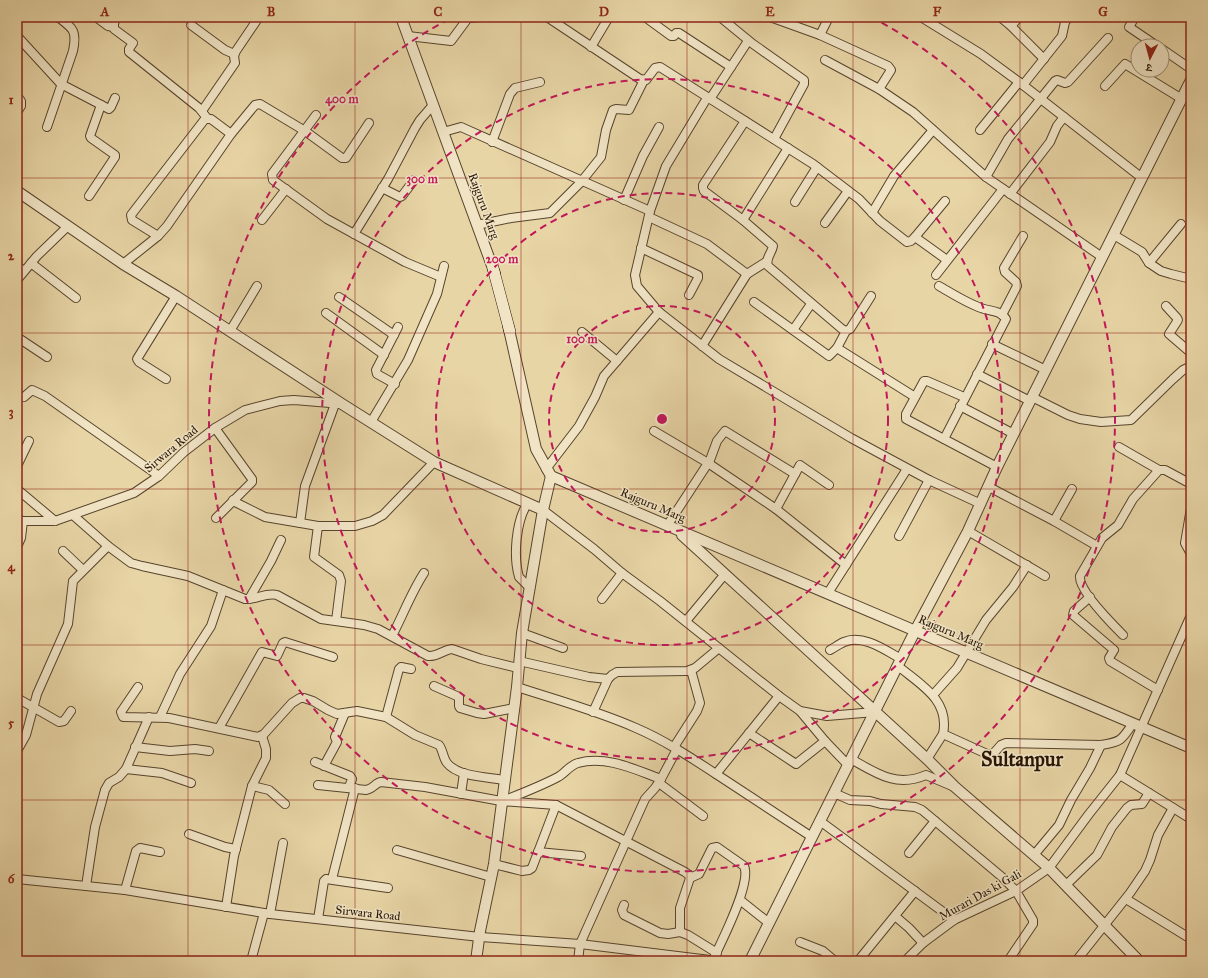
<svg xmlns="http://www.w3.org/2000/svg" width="1208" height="978" font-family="'IM FELL Great Primer','Noto Serif Devanagari',serif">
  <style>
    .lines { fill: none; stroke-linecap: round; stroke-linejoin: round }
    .minor-casing { stroke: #57442c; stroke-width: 10 }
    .tertiary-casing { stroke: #57442c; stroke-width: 12 }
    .secondary-casing { stroke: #271303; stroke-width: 12 }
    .minor { stroke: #f0e4c5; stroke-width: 8 }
    .tertiary { stroke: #f0e4c5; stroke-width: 10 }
    .secondary { stroke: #f0e4c5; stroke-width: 11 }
    .grid { fill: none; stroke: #8f2418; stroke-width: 1; stroke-opacity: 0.55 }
    .ring { fill: none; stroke: #c2185b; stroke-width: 2; stroke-dasharray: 7 5 }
    .labels { text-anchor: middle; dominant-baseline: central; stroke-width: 3; stroke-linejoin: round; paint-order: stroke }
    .street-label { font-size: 12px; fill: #271303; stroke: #f0e4c5 }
    .town-label { font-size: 20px; font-weight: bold; fill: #271303; stroke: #f0e4c5 }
    .centre { fill: #c2185b; stroke: #f0e4c5; stroke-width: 2 }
    .ring-label { font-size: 12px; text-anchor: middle; font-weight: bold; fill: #c2185b; stroke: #f0e4c5; stroke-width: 3; stroke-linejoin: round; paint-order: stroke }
    .neatline { fill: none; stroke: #8f2418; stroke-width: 1.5 }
    .grid-label { font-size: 13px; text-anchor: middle; font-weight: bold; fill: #8f2418 }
  </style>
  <rect width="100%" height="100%" fill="#e8d5a6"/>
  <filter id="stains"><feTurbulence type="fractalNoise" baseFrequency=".005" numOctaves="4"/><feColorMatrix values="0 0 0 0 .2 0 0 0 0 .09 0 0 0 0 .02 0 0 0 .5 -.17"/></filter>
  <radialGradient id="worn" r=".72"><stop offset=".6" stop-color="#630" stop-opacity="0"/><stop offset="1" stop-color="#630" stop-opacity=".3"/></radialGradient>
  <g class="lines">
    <g class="minor-casing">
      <g id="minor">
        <path d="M96,17L108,26L114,27"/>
        <path d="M116,17L114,24V29L133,43L129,49V52L199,108L207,118"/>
        <path d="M547,17L640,79L646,80L655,68L660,67L813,164L859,199L880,221L907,242L911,241L915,237L945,201"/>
        <path d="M645,17L671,36H674L676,33H679L731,67"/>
        <path d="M720,17L753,44L804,80V84L774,139"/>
        <path d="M770,17L820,35L888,66L891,70L879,89"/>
        <path d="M921,17L981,54L1023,85L1142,178"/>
        <path d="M1000,17L1011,26L1019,17"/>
        <path d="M1135,17L1129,27L1157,46"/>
        <path d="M191,25L225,50L234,54"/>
        <path d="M1011,26L1044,59"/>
        <path d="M820,35L829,17"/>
        <path d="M17,36L61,84L109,109L111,107L115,98"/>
        <path d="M408,36L451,41L468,18L481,17"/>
        <path d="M591,47L609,17"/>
        <path d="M1162,49L1191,69"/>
        <path d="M825,60L879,89L913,112L986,177L1102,257"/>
        <path d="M1023,85L1062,36L1065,22L1069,17"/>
        <path d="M1105,86L1125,64L1182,99"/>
        <path d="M17,96L21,101V106L17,112"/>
        <path d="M710,99L748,41"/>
        <path d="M202,111L235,63L234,56L236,51L259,17"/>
        <path d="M316,115L272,174L273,180L327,219L405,262L441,277"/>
        <path d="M745,121L703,185V188L704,191L743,220L773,246C772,253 765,258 768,266L842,329L846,331L850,329L871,296"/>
        <path d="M47,127L73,51C77,31 74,29 58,17"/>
        <path d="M980,130L1019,82"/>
        <path d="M443,132L461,127L650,211L635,275L637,286L659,312"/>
        <path d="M492,142L510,94L515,88L540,82"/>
        <path d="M986,177L1008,139L1055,81L1057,80L1065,83L1068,82L1108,38"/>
        <path d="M382,188L400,197L402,196L414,180"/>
        <path d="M1010,194L1050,142L1057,126L1064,117"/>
        <path d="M89,196L115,157V155L91,138L90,136L101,105"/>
        <path d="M624,200L643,156L659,127"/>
        <path d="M795,202L817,167"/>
        <path d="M650,211L666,166L707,98"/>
        <path d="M872,213L894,176L933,130"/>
        <path d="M649,217L707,244L747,274L766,262"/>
        <path d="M262,220L286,189"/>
        <path d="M743,220L788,148"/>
        <path d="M825,223L848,191"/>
        <path d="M477,225L511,218L550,213L581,182L601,157L606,130L613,110L616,109L629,110L644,80"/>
        <path d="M354,234L388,179L415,128L420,120L433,105"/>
        <path d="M1114,235L1142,252L1149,263L1161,271L1171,274L1191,279"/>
        <path d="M158,236L132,220L131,215L205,119H211L231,134"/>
        <path d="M915,237L947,260"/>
        <path d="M641,248L698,275V278L689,295"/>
        <path d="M31,263L76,298"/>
        <path d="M1149,263L1181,224"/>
        <path d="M123,264L158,236L167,226L231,134L255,105L260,104L305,131L342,158H346L369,123"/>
        <path d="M17,266L24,271"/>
        <path d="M936,275L1003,189"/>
        <path d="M17,280L37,256L68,226"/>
        <path d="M939,286C953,294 968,304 984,309C992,311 1001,311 1006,319L944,439"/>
        <path d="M339,297L394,335"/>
        <path d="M754,302L829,356L837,348L846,331"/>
        <path d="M1166,306L1177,318L1178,320L1169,334L1191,353"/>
        <path d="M326,313L384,355"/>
        <path d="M1002,315L1017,286L1016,282L1005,272L1004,268L1023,236"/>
        <path d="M793,330L811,304"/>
        <path d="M230,331L257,286"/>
        <path d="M582,332L617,361"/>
        <path d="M17,337L47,357"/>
        <path d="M992,344L1046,370"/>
        <path d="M702,346L747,274"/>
        <path d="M837,348L915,397"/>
        <path d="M977,374L1030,401"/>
        <path d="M166,379L139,362L137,359L176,296"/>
        <path d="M395,384L377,374L376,370L398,327"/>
        <path d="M24,397L32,390L45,396L159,476"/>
        <path d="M964,397L927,381H924L906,414V419L997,467"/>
        <path d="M1032,397L1068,415L1080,419L1101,422L1131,420L1173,379L1183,370L1191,366"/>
        <path d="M960,406L1014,434"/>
        <path d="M371,422L408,360L437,294L444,266"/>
        <path d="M215,428L252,479V482L216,518"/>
        <path d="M654,431L708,463L776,509L846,565"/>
        <path d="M1119,447L1159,470"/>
        <path d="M17,466L29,441"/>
        <path d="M546,469L579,426L595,397L604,376L659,312L719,359L851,438L929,480L981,504"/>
        <path d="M989,487L1054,521L1097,546"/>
        <path d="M17,489L55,521"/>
        <path d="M233,500L237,503L265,517L318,526H355L372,521L383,515L434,462"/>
        <path d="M527,504C516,522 513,556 519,577L530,588"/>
        <path d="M1191,508L1185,543L1191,554"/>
        <path d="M776,509L800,465L829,485"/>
        <path d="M543,510L594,549L622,573L660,601L779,696L800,711L827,716L875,712"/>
        <path d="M74,516L108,546L131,563L142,566L188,576L245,599C256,600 266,592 277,595L321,619L364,625L378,629L428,656C437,657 443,650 452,649L481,659L518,668"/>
        <path d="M17,519L23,521H55L134,493L159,476L184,452L215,428L245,410L280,401L294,400L342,404"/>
        <path d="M1054,521L1072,489"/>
        <path d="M300,523L305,486L335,404"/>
        <path d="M318,526L314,557L339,575L341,581L336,621"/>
        <path d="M667,526L710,460L717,441L725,431L795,474"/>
        <path d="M968,531L1045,576"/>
        <path d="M899,536L929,480"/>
        <path d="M17,547L21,538L23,521"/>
        <path d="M63,551L83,570"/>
        <path d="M828,593L907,469"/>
        <path d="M1090,597L1074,611L1073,615L1114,650L1109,658L1110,661L1158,690"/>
        <path d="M249,599L271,561L281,540"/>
        <path d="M602,599L622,573"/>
        <path d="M686,621L725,574"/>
        <path d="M522,633L563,648"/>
        <path d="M1123,635C1113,625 1078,590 1080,576L1102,538L1118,525L1133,499L1159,470H1165L1191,484"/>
        <path d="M392,636C403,615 411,593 424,573"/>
        <path d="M830,650C834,648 839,644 844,642C863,634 885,650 901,659"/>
        <path d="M519,661L589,677L608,679L612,675L617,672L687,671L695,668L719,648"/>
        <path d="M898,666C921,685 950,700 943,734L987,754H993L1001,745L1006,743L1101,745C1121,742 1122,740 1133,723"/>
        <path d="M434,686L459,697V706L460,708L477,713L484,714L514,708"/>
        <path d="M138,687L121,712L123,717L169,718L258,737L264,734L292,703L300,698H304L313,701L328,710L337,714L357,711L386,717L415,735L439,745C443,750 443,758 447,763C458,777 488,777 504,780"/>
        <path d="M517,687C557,700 598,711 636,728C664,740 690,757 716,774L779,696"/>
        <path d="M933,695L957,668L986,620L1013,587L1027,565"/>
        <path d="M17,698L59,722L64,721L71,711"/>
        <path d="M800,711L825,741L848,765"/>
        <path d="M593,712L608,679"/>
        <path d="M160,717L180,674L211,626L223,590"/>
        <path d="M386,717L399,669L401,667L411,669"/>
        <path d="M219,728L262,652L277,656L283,643L285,642L333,657"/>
        <path d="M749,733L796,764L825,741"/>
        <path d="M135,747L170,751L195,749L209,751"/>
        <path d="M674,747L697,711L700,703L691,670"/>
        <path d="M17,751L26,735L37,694L68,624L73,581L108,546"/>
        <path d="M851,759C876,773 896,788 926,775L952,786"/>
        <path d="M927,759L943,734"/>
        <path d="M315,762L350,776L352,779L349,787"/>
        <path d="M324,766L337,742L335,737L345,713"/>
        <path d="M126,769L162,773L191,783"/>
        <path d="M716,774L812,837"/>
        <path d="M1120,775L1191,819"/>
        <path d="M659,783L703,816"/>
        <path d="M318,785L366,790C373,789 375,783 381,782L425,787L501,801L556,805L685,872L689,875L690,878L680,908V932"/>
        <path d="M252,786L269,790L285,804"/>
        <path d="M834,793L850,800L870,801L881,804L915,807L922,810L1002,877L1016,891L1033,920V924L1008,961"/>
        <path d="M461,794L464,773"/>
        <path d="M505,800C523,793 541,786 558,777C565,773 570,765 578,763C606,755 636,770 661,779L677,749"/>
        <path d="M820,821L954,920"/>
        <path d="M189,834L225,847L236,849"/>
        <path d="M397,850L491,877"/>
        <path d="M538,852L581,856"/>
        <path d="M909,853L935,821"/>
        <path d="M1034,855L1059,825L1071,800L1090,768L1101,745"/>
        <path d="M494,864L522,871L529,870L532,868L556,805"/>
        <path d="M690,878L699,874L712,848L717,847L744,866C752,883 721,942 713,960"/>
        <path d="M17,879L125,890L270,914L480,937L580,944L718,961"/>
        <path d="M332,879L355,788"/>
        <path d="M1066,885L1097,855L1112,827L1127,808L1131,805L1142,804L1149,793"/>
        <path d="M86,886L95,827L105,790L109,783L119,777L126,769L149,717"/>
        <path d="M125,890L136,851L140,848L160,852"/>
        <path d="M1126,899L1191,939"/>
        <path d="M740,900L769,923"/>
        <path d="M624,905L622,910L624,915L660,933L668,934L680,932L688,935L717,953"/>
        <path d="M226,907L234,856L252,786L266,758V749L262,736"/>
        <path d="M270,914L283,843"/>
        <path d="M895,916L909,928L923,943"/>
        <path d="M318,919L324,881L326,879L388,888"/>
        <path d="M800,942L823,951L835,961"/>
        <path d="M251,961L264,913"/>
        <path d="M578,961L580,944L645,799L655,788L661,779"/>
        <path d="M858,961L915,891"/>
        <path d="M905,961L923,943L954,920L1016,891L1049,868L1089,814L1120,775L1191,615"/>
        <path d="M1076,961L1130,893L1145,871L1150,860L1158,835L1173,808"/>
      </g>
    </g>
    <g class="tertiary-casing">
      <g id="tertiary">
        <path d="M401,17L495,274"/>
        <path d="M17,191L123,264L176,296L342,404L434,462L543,510"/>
        <path d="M508,325L536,449L551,476L1191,748"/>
        <path d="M682,535L927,759L955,787L1049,868L1139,961"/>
        <path d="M476,961L480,931L494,864L517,687L522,633L543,510L551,476"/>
        <path d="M750,961L915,631L968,531L997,467L1191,80"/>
      </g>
    </g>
    <g class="secondary-casing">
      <path id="secondary" d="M493,268L510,332"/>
    </g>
    <use href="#minor" class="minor"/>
    <use href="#tertiary" class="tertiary"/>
    <use href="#secondary" class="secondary"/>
  </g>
  <path class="grid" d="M188,17V961M355,17V961M521,17V961M687,17V961M853,17V961M1020,17V961M17,178H1191M17,333H1191M17,489H1191M17,645H1191M17,800H1191"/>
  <g class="ring">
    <circle cx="662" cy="419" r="113"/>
    <circle cx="662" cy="419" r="226"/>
    <circle cx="662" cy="419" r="340"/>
    <path d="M871 17A453 453 0 1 1 453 17"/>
  </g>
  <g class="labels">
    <g class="street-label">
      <text transform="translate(484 206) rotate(70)">Rajguru Marg</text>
      <text transform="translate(171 449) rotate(-40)">Sirwara Road</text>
      <text transform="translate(653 505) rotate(23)">Rajguru Marg</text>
      <text transform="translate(951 632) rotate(23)">Rajguru Marg</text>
      <text transform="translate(980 895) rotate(-29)">Murari Das ki Gali</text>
      <text transform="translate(368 913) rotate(6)">Sirwara Road</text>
    </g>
    <g class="town-label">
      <text x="1022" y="759">Sultanpur</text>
    </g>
  </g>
  <circle cx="662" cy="419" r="6" class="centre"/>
  <g class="ring-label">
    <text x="342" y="103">400 m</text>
    <text x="422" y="183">300 m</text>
    <text x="502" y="263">200 m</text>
    <text x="582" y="343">100 m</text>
  </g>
  <rect width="1208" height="978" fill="none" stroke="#e8d5a6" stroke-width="44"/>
  <g transform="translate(1150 58) rotate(186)"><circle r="19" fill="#f0e4c5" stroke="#a09077"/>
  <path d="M0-3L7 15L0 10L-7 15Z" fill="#8f2418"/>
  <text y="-6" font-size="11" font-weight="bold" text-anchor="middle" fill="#271303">उ</text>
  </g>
  <rect x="22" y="22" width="1164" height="934" class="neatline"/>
  <g class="grid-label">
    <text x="105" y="16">A</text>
    <text x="271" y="16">B</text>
    <text x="438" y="16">C</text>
    <text x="604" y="16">D</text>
    <text x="770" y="16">E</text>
    <text x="937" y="16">F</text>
    <text x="1103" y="16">G</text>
    <text x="11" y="104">1</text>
    <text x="11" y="260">2</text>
    <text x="11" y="416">3</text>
    <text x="11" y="571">4</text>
    <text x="11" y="727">5</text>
    <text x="11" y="883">6</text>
  </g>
  <rect width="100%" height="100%" filter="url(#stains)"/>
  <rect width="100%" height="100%" fill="url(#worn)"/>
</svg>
